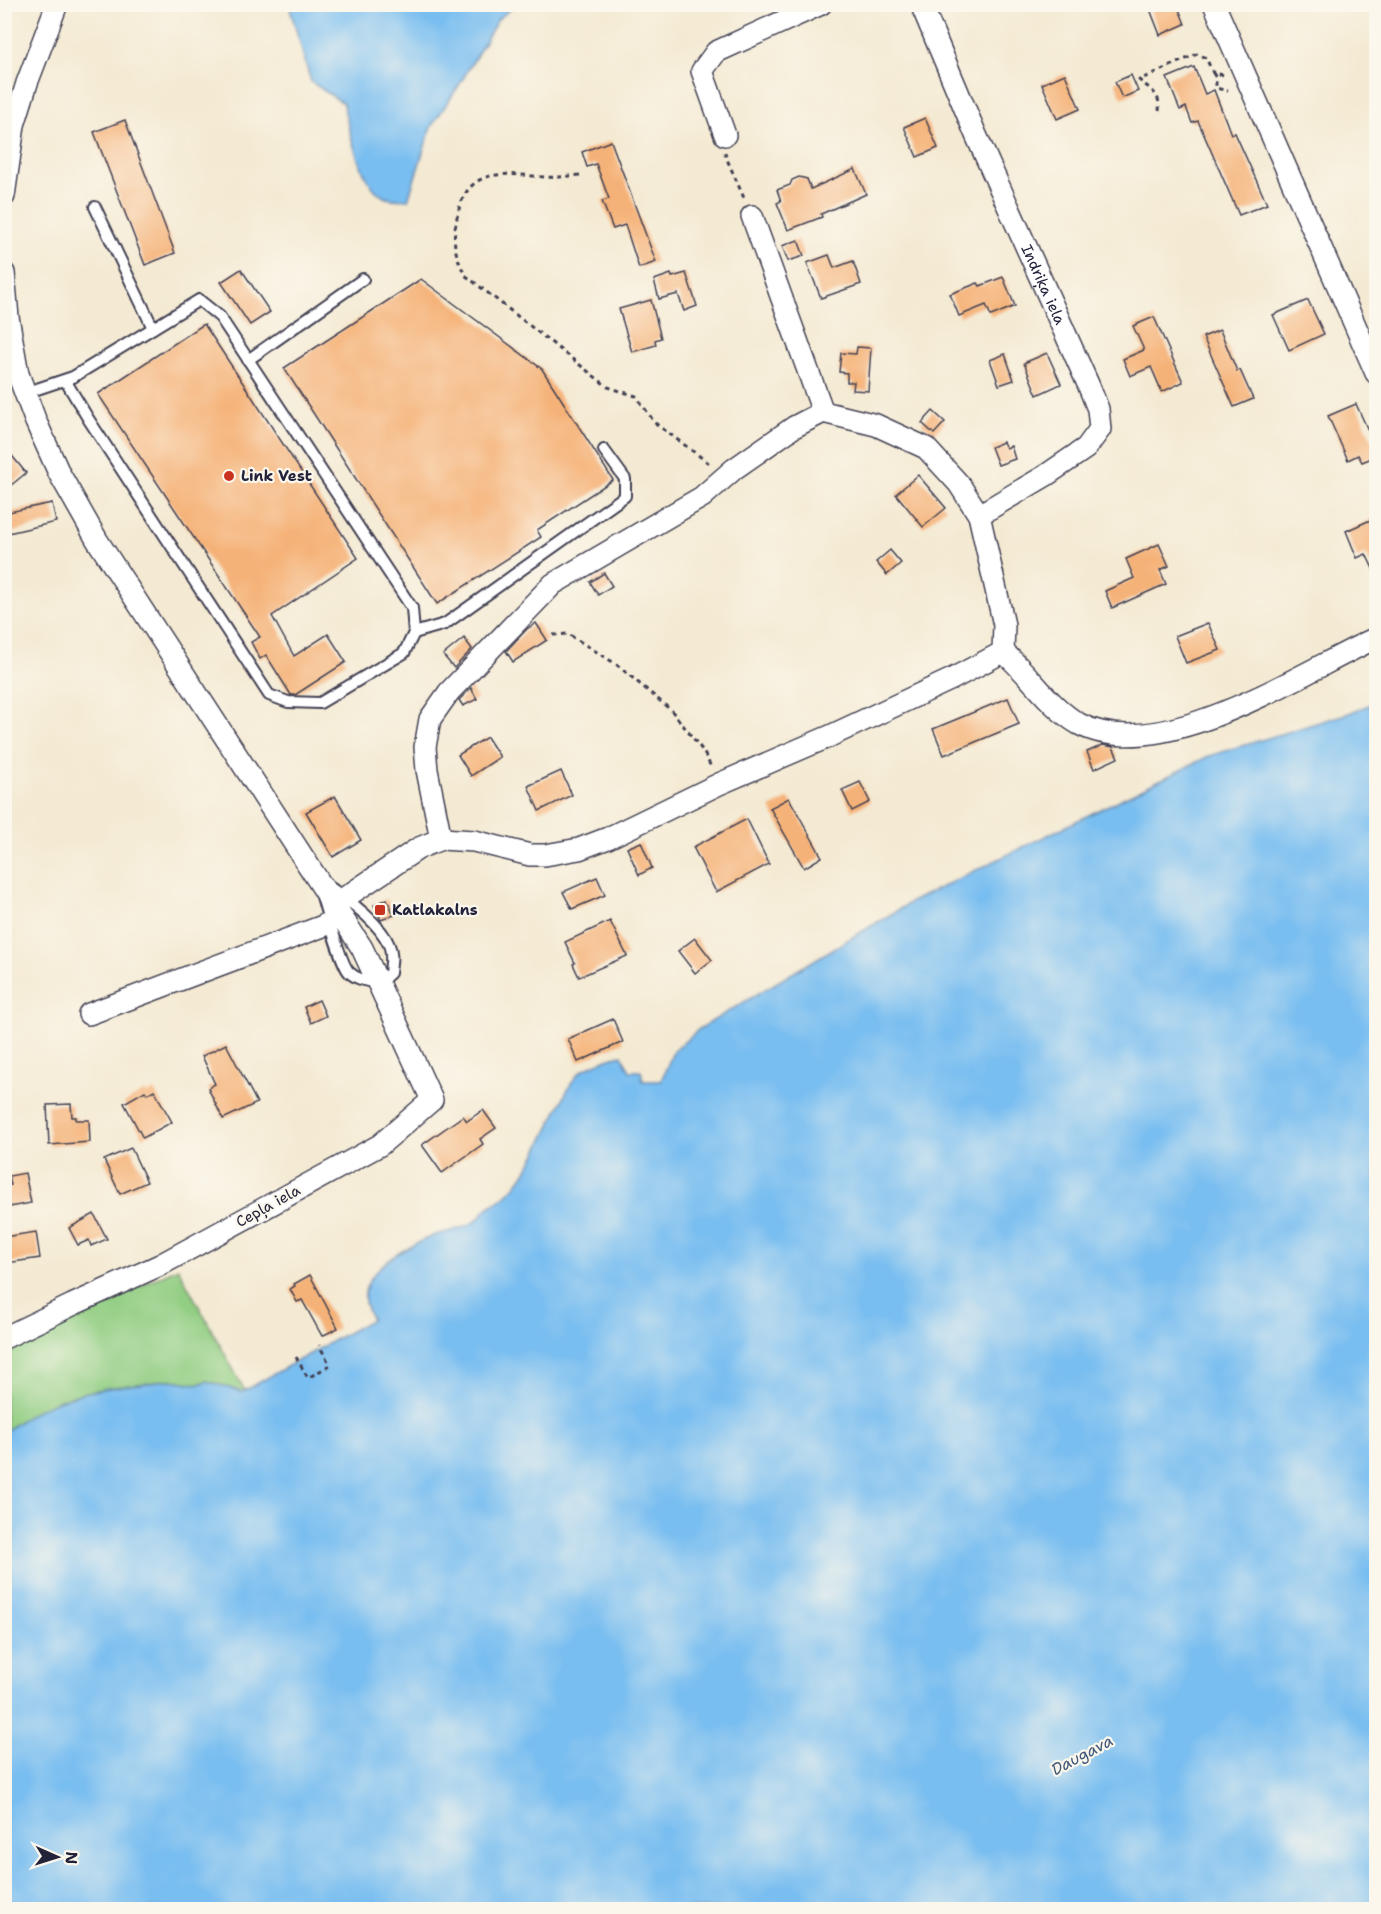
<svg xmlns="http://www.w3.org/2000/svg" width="1381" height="1914" font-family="'Shantell Sans',sans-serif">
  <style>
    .green { fill: #91cd82; stroke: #5a785e; stroke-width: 1.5 }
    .water { fill: #79bef0; stroke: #4e7096; stroke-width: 1.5 }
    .building { fill: #f5b278 }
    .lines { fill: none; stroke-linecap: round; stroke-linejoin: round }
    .service-casing { stroke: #424052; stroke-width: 14 }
    .minor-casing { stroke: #424052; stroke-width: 24 }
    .path { stroke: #424052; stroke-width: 3; stroke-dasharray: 4.5 4.5; stroke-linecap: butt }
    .service { stroke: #fff; stroke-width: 10 }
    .minor { stroke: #fff; stroke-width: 21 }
    .poi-dot { fill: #c8321e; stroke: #fbf7ec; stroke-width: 2 }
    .labels { text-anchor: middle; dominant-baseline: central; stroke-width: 4.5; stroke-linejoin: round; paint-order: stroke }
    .street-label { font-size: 15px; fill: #22223b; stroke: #fbf7ec }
    .poi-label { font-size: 15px; font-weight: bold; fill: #22223b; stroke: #fbf7ec; text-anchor: start }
    .water-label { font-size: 16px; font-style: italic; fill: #40597a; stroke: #fbf7ec }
  </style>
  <rect width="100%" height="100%" fill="#fbf7ec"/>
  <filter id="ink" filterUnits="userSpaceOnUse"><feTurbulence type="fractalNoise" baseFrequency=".0167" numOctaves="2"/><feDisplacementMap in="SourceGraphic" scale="12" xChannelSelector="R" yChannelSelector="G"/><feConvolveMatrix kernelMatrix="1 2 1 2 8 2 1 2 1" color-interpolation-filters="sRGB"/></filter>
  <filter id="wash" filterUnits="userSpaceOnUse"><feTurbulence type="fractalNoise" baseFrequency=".008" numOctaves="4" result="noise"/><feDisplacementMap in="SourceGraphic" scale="24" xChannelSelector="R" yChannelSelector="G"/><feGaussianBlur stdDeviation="1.35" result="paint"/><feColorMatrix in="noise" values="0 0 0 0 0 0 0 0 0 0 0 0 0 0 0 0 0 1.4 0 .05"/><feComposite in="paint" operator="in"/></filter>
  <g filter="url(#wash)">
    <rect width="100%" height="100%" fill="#f4ead3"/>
    <path class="green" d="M178,1268L245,1391L242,1392L207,1381C195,1388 180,1379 166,1380C160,1380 154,1383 148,1383C95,1388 47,1397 5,1432L4,1349Z"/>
    <g class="water">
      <path d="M289,5H516L498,19L458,87L431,127L408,200C401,199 390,200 384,197C360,185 348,126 343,103L311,82Z"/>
      <path d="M1376,702V1909H5V1432C47,1397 95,1388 148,1383C154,1383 160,1380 166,1380C180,1379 195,1388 207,1381L242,1392L372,1319C344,1278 403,1248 435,1235C448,1231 462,1230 474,1222C479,1219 482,1213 486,1209C491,1205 497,1203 502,1199C529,1178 545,1133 561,1103C566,1093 572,1079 580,1072C588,1066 613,1056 622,1055L630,1071H641L643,1081H661L673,1052L699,1029L913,901L1209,756L1349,713Z"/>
    </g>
    <g id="blocks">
      <g class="building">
        <path d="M1148,4H1177L1185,24L1160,35Z"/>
        <path d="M1194,67L1205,94L1214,90L1231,134L1235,133L1267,204L1239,215L1198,121L1192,123L1186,107L1180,110L1167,78Z"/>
        <path d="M1065,74L1080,109L1057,119L1042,84Z"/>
        <path d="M1131,75L1138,91L1122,98L1115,82Z"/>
        <path d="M925,118L938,148L917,157L904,127Z"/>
        <path d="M125,120L175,253L145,265L94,132Z"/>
        <path d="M611,141L656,262L639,268L625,225L613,229L602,201L609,199L596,164L587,167L582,152Z"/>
        <path d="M855,169L866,194L821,214L822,217L788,230L777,203L781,201L777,190L790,185L792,180L799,177L807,179L811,189Z"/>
        <path d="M798,240L804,256L788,261L782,246Z"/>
        <path d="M829,255L834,268L853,261L861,284L821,298L807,263Z"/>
        <path d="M241,269L270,312L250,325L221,282Z"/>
        <path d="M686,273L697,306L684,311L678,294L659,299L654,280L671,274L672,277Z"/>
        <path d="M1003,277L1015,306L991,316L986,305L959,316L950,294L978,283L980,286Z"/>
        <path d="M421,279L542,369L613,480L537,530L541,537L437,604L284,368Z"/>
        <path d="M651,300L661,338L655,340L656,345L632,352L619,309Z"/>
        <path d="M1308,300L1324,334L1289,350L1273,315Z"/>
        <path d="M1154,317L1183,382L1162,392L1151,367L1130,376L1123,359L1144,350L1133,326Z"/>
        <path d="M204,324L358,558L272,616L294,656L328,634L346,662L295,695H291L266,655L260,659L251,642L260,637L98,394Z"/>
        <path d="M1220,330L1237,371L1240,370L1253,399L1234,407L1203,337Z"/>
        <path d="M857,347L871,348L868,391L853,390L854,382H847V373L839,372L841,353L856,354Z"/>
        <path d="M1047,353L1061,384L1037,395L1024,363Z"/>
        <path d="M1005,354L1014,380L999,385L990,360Z"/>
        <path d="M1356,404L1373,441L1377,439V456L1362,462L1358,455L1348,460L1328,416Z"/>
        <path d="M933,411L945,422L934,434L922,423Z"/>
        <path d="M1003,442L1006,448L1011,446L1015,459L998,465L991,447Z"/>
        <path d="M4,446L26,473L4,491Z"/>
        <path d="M918,475L946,508L923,527L896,494Z"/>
        <path d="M52,503L56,522L4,534V513Z"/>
        <path d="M1377,517V577L1366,554L1357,558L1346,531Z"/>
        <path d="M1159,544L1169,566L1160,570L1166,584L1112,608L1105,591L1134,578L1126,559Z"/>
        <path d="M890,550L901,563L887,575L876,562Z"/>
        <path d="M604,573L612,586L598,595L590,582Z"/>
        <path d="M536,623L547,640L513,662L506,651L527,629Z"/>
        <path d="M1208,623L1220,650L1186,663L1175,636Z"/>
        <path d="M464,638L472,649L454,668L443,655Z"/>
        <path d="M471,688L477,699L463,706L459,700Z"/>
        <path d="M1008,698L1019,724L944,755L933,729Z"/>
        <path d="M487,737L500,757L471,776L458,755Z"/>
        <path d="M1103,745L1113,747L1118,758L1094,769L1087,752Z"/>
        <path d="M561,771L572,795L539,811L528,786Z"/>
        <path d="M860,782L870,802L852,811L842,790Z"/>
        <path d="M335,796L361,840L333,857L306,812Z"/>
        <path d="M789,798L822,857L804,868L770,808Z"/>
        <path d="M747,819L769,864L716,892L693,847Z"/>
        <path d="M641,842L652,868L639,875L627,848Z"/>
        <path d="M597,877L605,895L572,909L563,892Z"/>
        <path d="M387,899L394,915L381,920L374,905Z"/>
        <path d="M610,921L627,956L579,977L573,964L575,963L565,942Z"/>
        <path d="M695,938L712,960L695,973L678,951Z"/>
        <path d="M319,1000L326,1016L311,1023L304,1007Z"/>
        <path d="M613,1019L623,1042L578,1062L568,1039Z"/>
        <path d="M226,1044L257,1103L223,1119L208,1088L215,1084L202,1056Z"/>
        <path d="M154,1090L172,1122L143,1138L124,1103L145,1091L147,1094Z"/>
        <path d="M71,1104L72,1117H76V1120H89L90,1142L49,1145L47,1105Z"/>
        <path d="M483,1110L496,1128L480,1139L483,1144L442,1173L422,1145L463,1116L467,1121Z"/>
        <path d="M131,1148L147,1182L120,1194L104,1160Z"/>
        <path d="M25,1173L31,1203L4,1208V1187L11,1185L9,1176Z"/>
        <path d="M94,1214L107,1239L91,1246L89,1240L78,1245L69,1228Z"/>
        <path d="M36,1232L40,1258L7,1263L4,1237Z"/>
        <path d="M310,1275L338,1328L322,1336L302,1300L297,1302L290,1289L295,1286L294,1284Z"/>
      </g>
    </g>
  </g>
  <g filter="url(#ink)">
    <use href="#blocks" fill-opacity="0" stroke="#424052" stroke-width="1.5"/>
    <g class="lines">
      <g class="service-casing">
        <g id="service">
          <path d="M95,207L153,328"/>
          <path d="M248,360L363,279"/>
          <path d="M25,393L73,377L199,300L220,317L412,608L414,633L404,653L320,703L288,702L269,695L89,420L65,380"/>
          <path d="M414,633L445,624L625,496V479L604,450"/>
          <path d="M317,879C339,893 379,920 389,945C393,954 391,963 390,973L379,983C368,981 357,980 349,972C340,963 322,896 317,879Z"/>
        </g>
      </g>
      <g class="minor-casing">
        <g id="minor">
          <path id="s1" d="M921,4L976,135L1088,384L1098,409L1100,429L1086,448L1045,476L979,515"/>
          <path d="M1214,4L1376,373"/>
          <path d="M725,135L702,71L716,52L821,4"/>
          <path d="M4,196L14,125L27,83L57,4"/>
          <path d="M752,216L823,412"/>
          <path d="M4,273L8,317L18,374L36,422L59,473L97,540L362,948L432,1100L380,1145L160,1265L72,1305L4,1338"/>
          <path d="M823,412L876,425L926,448L959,484L979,515L1004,625L1003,652"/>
          <path d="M1003,652C1029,673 1049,707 1079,724C1161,767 1301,672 1376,638"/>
          <path d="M441,839L427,770L425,747L430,719L449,692L553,584L702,497L734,469L794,427L823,412"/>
          <path d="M334,905L419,848L441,839L474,841L530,855H545L579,849L608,838L719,784L828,737L952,679L1003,652"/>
          <path d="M89,1014L323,926L341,915"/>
        </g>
      </g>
      <g class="path">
        <path d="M1213,73L1216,78V88L1228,91"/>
        <path d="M1159,111C1161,94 1151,90 1139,80L1197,54L1206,58L1213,73L1225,75"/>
        <path d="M725,152L726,157L744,198"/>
        <path d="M580,175C568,176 556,178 544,177C506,174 469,165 458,213C452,239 453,250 465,275L608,387L636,396L655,423L710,464"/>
        <path d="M553,635L568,634L616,664L672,711L703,751L711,767"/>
        <path d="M296,1357L308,1378L330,1365L319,1345"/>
      </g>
      <use href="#service" class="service"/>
      <use href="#minor" class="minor"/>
    </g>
  </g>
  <g class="poi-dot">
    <circle cx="229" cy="476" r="6"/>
    <rect x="374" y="904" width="12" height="12" rx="3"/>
  </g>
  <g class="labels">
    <g class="street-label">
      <text stroke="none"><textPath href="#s1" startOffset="306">Indriķa iela</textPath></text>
      <text transform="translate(268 1206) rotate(-29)">Cepļa iela</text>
    </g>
    <g class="poi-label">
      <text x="241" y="476">Link Vest</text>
      <text x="392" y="910">Katlakalns</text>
    </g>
    <g class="water-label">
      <text transform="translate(1082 1755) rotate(-28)">Daugava</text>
    </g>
  </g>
  <rect width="1381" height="1914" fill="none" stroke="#fbf7ec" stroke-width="24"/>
  <g transform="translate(57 1857) rotate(93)" stroke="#fbf7ec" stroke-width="4.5" paint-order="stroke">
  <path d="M0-4.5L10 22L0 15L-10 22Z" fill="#22223b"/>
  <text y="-9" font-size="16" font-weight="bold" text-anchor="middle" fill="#22223b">N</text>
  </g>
</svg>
